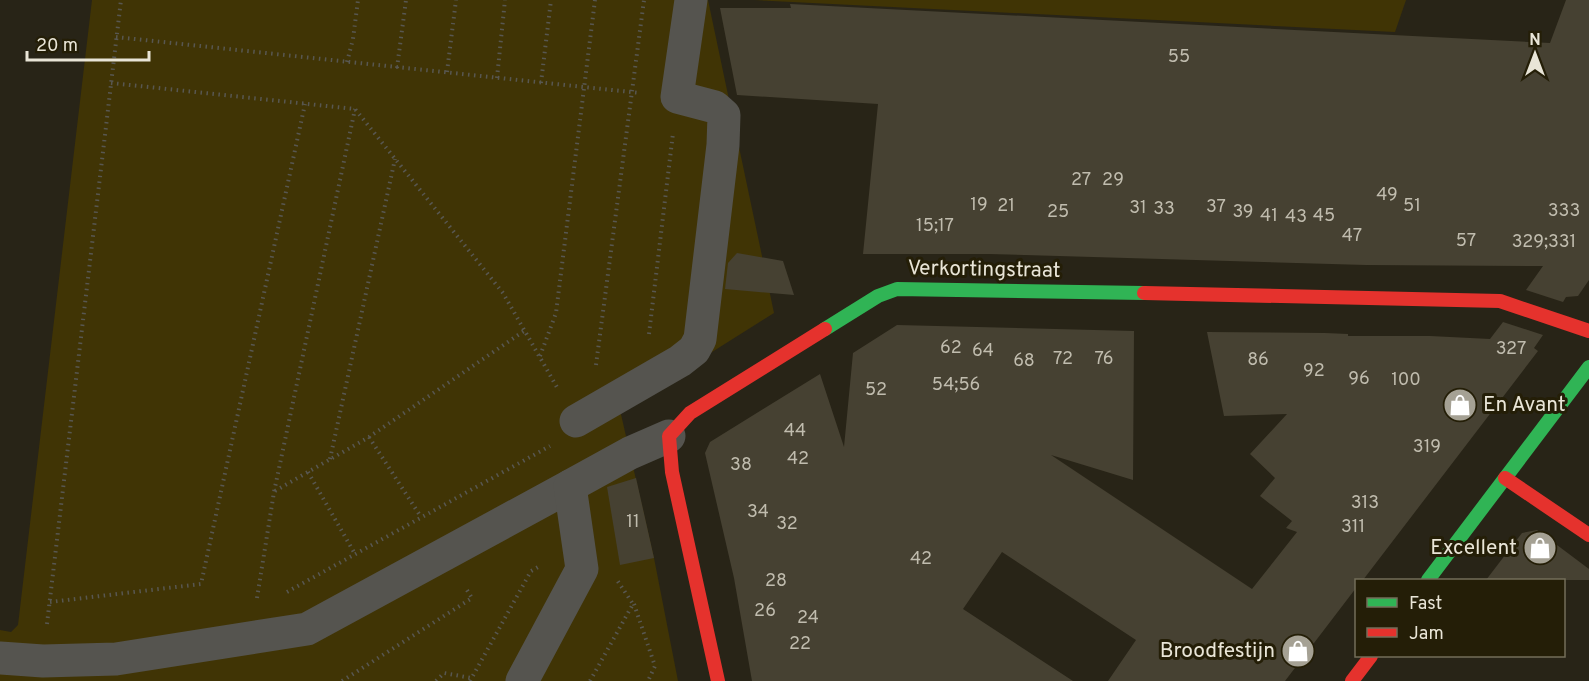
<svg xmlns="http://www.w3.org/2000/svg" width="1589" height="681" font-family="Overpass,sans-serif">
  <style>
    .green { fill: #403405 }
    .building { fill: #464132 }
    .lines { fill: none; stroke-linecap: round; stroke-linejoin: round }
    .path { stroke: #585751; stroke-width: 4; stroke-dasharray: 1.5 4.5; stroke-linecap: butt }
    .street { stroke: #55544f; stroke-width: 33 }
    .fast { stroke: #30b455; stroke-width: 14 }
    .jam { stroke: #e5322d; stroke-width: 14 }
    .labels { text-anchor: middle; dominant-baseline: central; stroke-width: 6; stroke-linejoin: round; paint-order: stroke }
    .number-label { font-size: 18px; fill: #c0bcae }
    .street-label { font-size: 21px; fill: #e9e5d7; stroke: #241e07 }
    .poi-label { font-size: 21px; fill: #e9e5d7; stroke: #241e07; text-anchor: end }
  </style>
  <rect width="100%" height="100%" fill="#282417"/>
  <g class="green">
    <path d="M92,0H708L774,313L620,410L654,558L678,681H0V630L11,632L18,625Z"/>
    <path d="M754,0H1406L1395,32Z"/>
  </g>
  <g class="building">
    <path d="M1566,0H1589V280L1578,296L1566,297L1563,302L1526,290L1543,266L1366,265L989,254H863L878,104L737,95L720,8H791L790,4L1550,43Z"/>
    <path d="M737,253L783,261L794,295L725,289L728,263Z"/>
    <path d="M1503,322L1543,335L1534,348L1538,351L1363,580H1356V588L1285,681H1108L1136,640L1002,552L963,609L1073,681H752L734,578L705,453L710,442L820,374L844,447L853,353L897,325L1134,331L1133,480L1051,455L1252,589L1297,532L1286,528L1292,521L1260,496L1275,478L1250,454L1287,414L1224,416L1207,332L1325,333L1348,334V336H1430L1490,339Z"/>
    <path d="M636,478L654,558L620,565L607,487Z"/>
    <path d="M1537,530L1589,569V580H1486L1522,533Z"/>
  </g>
  <g class="lines">
    <g class="path">
      <path d="M116,37L640,93"/>
      <path d="M347,62L353,39L358,0"/>
      <path d="M397,68L406,0"/>
      <path d="M447,72L456,0"/>
      <path d="M497,78L505,0"/>
      <path d="M111,83L355,109L503,293L558,389"/>
      <path d="M541,83L551,0"/>
      <path d="M649,334L673,133"/>
      <path d="M540,356L556,313L595,0"/>
      <path d="M596,365L644,0"/>
      <path d="M369,437L421,517"/>
      <path d="M330,459L395,159"/>
      <path d="M308,472L355,554"/>
      <path d="M275,491L369,437L524,331"/>
      <path d="M287,592L550,446"/>
      <path d="M257,598L274,492L355,109"/>
      <path d="M50,602L201,584L305,104"/>
      <path d="M634,604L655,666L648,681"/>
      <path d="M47,624L121,0"/>
      <path d="M342,681L472,598L465,587"/>
      <path d="M436,681L444,673L471,678"/>
      <path d="M470,681L531,571L538,567"/>
      <path d="M590,681L633,604L617,580"/>
    </g>
    <g class="street">
      <path d="M576,421L680,361L694,350L700,339L723,145L724,115L715,107L677,97L691,0"/>
      <path d="M0,658L43,661L116,659L307,629L570,486"/>
      <path d="M522,681L582,569L570,486L630,453L669,436"/>
    </g>
    <g class="fast">
      <path d="M825,329L878,296L897,289L1144,293"/>
      <path d="M1428,580L1589,367"/>
    </g>
    <g class="jam">
      <path d="M1144,293L1500,301L1589,331"/>
      <path d="M1505,478L1589,535"/>
      <path d="M718,681L672,472L669,436L690,413L825,329"/>
      <path d="M1352,681L1371,656"/>
    </g>
  </g>
  <defs>
    <g id="shop-disc" transform="scale(1.725)"><circle r="9.5" fill="#a5a194" stroke="#241e07"/><path d="M-5-2.5h2.3a2.7 3.5 0 0 1 5.4 0H5L5.5 6h-11ZM-1.5-2.5h3a1.5 2.3 0 0 0-3 0Z" fill="#fff"/></g>
  </defs>
  <g fill-rule="evenodd">
    <use href="#shop-disc" x="1460" y="405"/>
    <use href="#shop-disc" x="1540" y="548"/>
    <use href="#shop-disc" x="1298" y="651"/>
  </g>
  <g class="labels">
    <g class="number-label">
      <text x="1179" y="57">55</text>
      <text x="1081" y="180">27</text>
      <text x="1113" y="180">29</text>
      <text x="1387" y="195">49</text>
      <text x="979" y="205">19</text>
      <text x="1006" y="206">21</text>
      <text x="1412" y="206">51</text>
      <text x="1216" y="207">37</text>
      <text x="1138" y="208">31</text>
      <text x="1164" y="209">33</text>
      <text x="1564" y="211">333</text>
      <text x="1058" y="212">25</text>
      <text x="1243" y="212">39</text>
      <text x="1269" y="216">41</text>
      <text x="1324" y="216">45</text>
      <text x="1296" y="217">43</text>
      <text x="935" y="226">15;17</text>
      <text x="1352" y="236">47</text>
      <text x="1466" y="241">57</text>
      <text x="1544" y="242">329;331</text>
      <text x="951" y="348">62</text>
      <text x="1511" y="349">327</text>
      <text x="983" y="351">64</text>
      <text x="1063" y="359">72</text>
      <text x="1104" y="359">76</text>
      <text x="1258" y="360">86</text>
      <text x="1024" y="361">68</text>
      <text x="1314" y="371">92</text>
      <text x="1359" y="379">96</text>
      <text x="1406" y="380">100</text>
      <text x="956" y="385">54;56</text>
      <text x="876" y="390">52</text>
      <text x="795" y="431">44</text>
      <text x="1427" y="447">319</text>
      <text x="798" y="459">42</text>
      <text x="741" y="465">38</text>
      <text x="1365" y="503">313</text>
      <text x="758" y="512">34</text>
      <text x="633" y="522">11</text>
      <text x="787" y="524">32</text>
      <text x="1353" y="527">311</text>
      <text x="921" y="559">42</text>
      <text x="776" y="581">28</text>
      <text x="765" y="611">26</text>
      <text x="808" y="618">24</text>
      <text x="800" y="644">22</text>
    </g>
    <g class="street-label">
      <text transform="translate(984 270) rotate(1)">Verkortingstraat</text>
    </g>
    <g class="poi-label">
      <text x="1483" y="405" text-anchor="start">En Avant</text>
      <text x="1517" y="548">Excellent</text>
      <text x="1275" y="651">Broodfestijn</text>
    </g>
  </g>
  <rect x="1355" y="579" width="210" height="78" fill="#241e07" stroke="#736e5a" stroke-width="1.5"/>
  <rect x="1367" y="598" width="30" height="9" fill="#30b455" stroke="#736e5a" stroke-width="1.5"/>
  <text x="1409" y="609" font-size="18" fill="#e9e5d7">Fast</text>
  <rect x="1367" y="628" width="30" height="9" fill="#e5322d" stroke="#736e5a" stroke-width="1.5"/>
  <text x="1409" y="639" font-size="18" fill="#e9e5d7">Jam</text>
  <g transform="translate(1535 54)" stroke="#241e07" stroke-width="4.5" paint-order="stroke">
  <path d="M0-4.5L10 22L0 15L-10 22Z" fill="#e9e5d7"/>
  <text y="-9" font-size="16" font-weight="bold" text-anchor="middle" fill="#e9e5d7">N</text>
  </g>
  <path d="M27 51v9h122v-9" fill="none" stroke="#e9e5d7" stroke-width="3"/>
  <text x="36" y="51" font-size="18" fill="#e9e5d7" stroke="#241e07" stroke-width="4.5" paint-order="stroke">20 m</text>
</svg>
